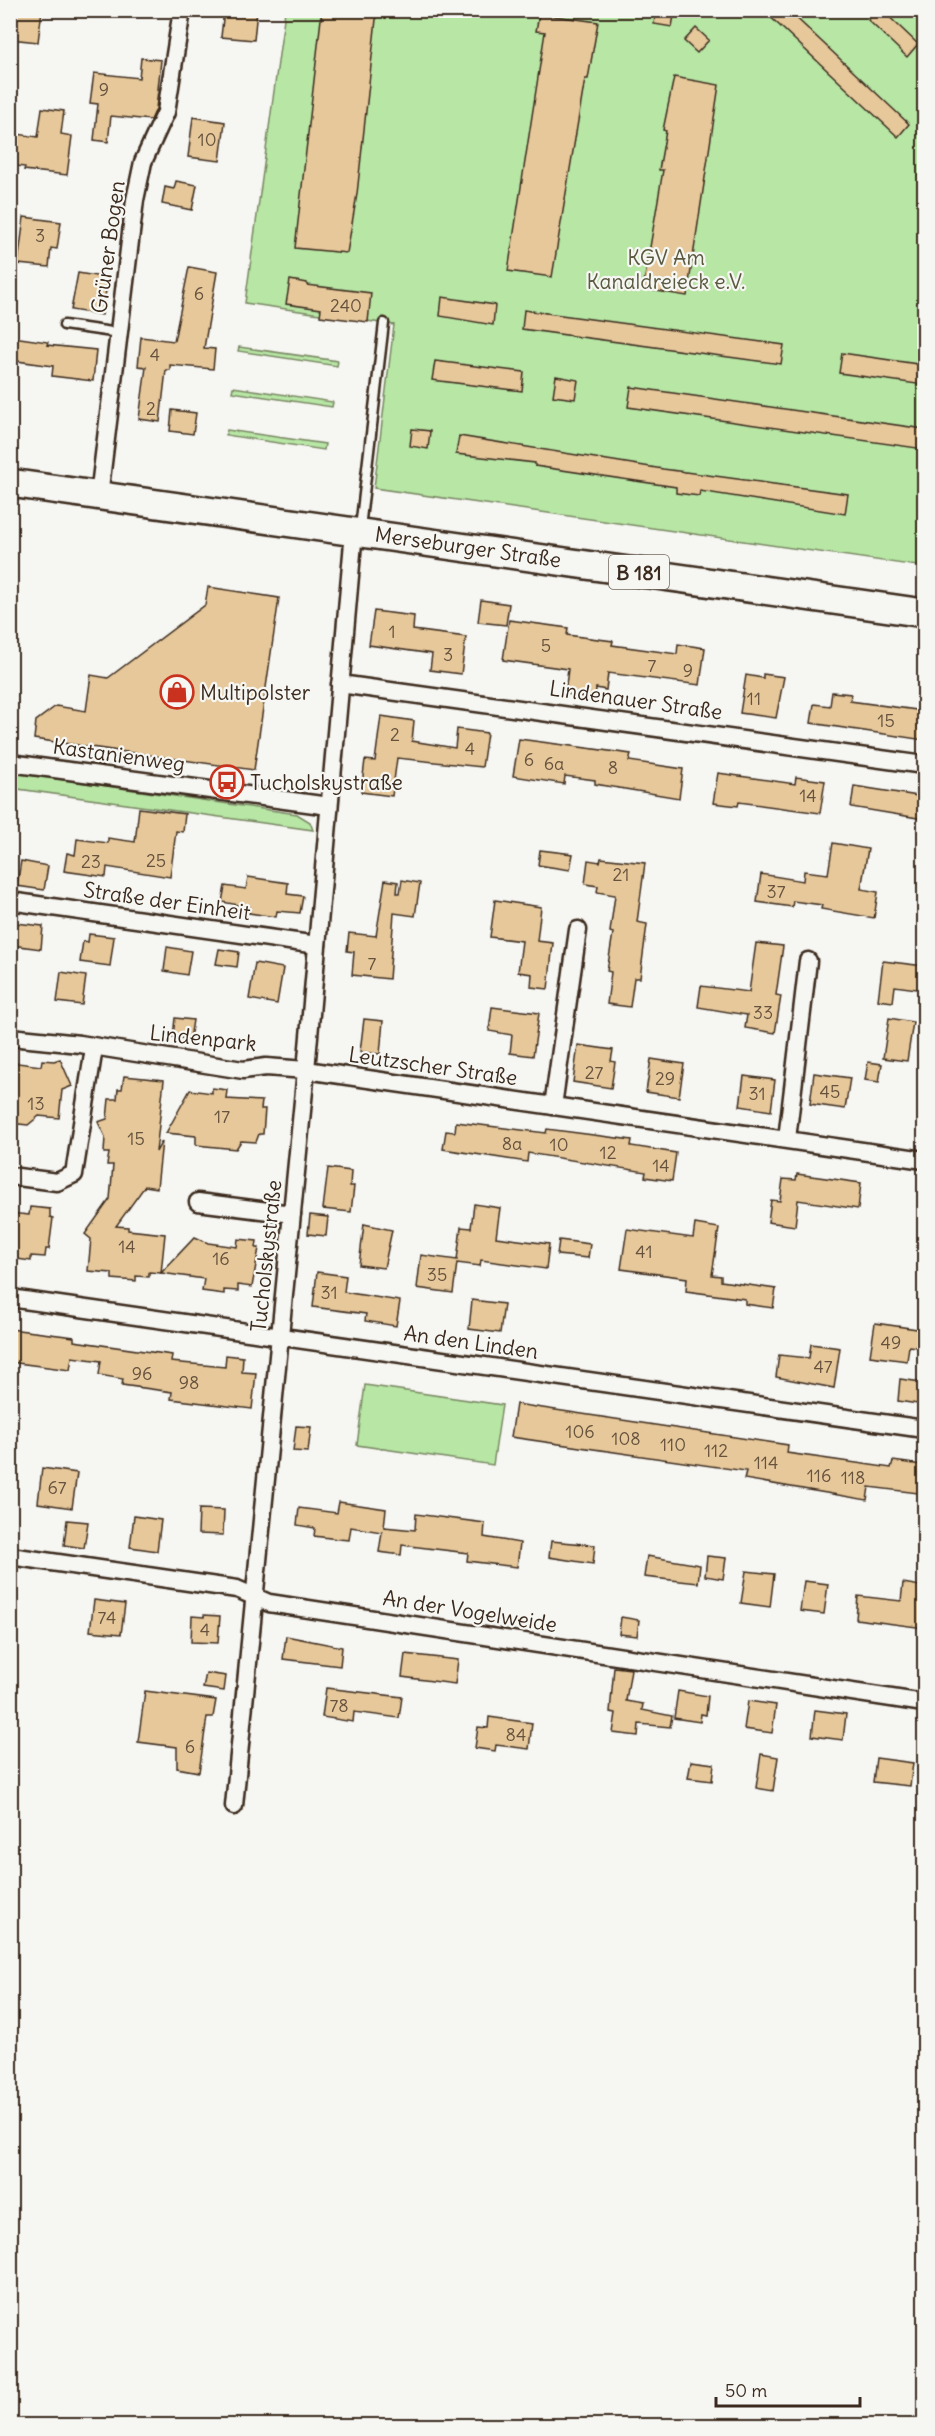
<svg xmlns="http://www.w3.org/2000/svg" width="935" height="2436" font-family="Delius,sans-serif">
  <style>
    .green { fill: #b7e6a5; stroke: #798862; stroke-width: 1.5 }
    .building { fill: #e6c89a; stroke: #3b2a1e; stroke-width: 1.5 }
    .lines { fill: none; stroke-linecap: round; stroke-linejoin: round }
    .lane-casing { stroke: #3b2a1e; stroke-width: 13 }
    .street-casing { stroke: #3b2a1e; stroke-width: 21 }
    .primary-casing { stroke: #3b2a1e; stroke-width: 32 }
    .lane { stroke: #f6f6f2; stroke-width: 8 }
    .street { stroke: #f6f6f2; stroke-width: 16 }
    .primary { stroke: #f6f6f2; stroke-width: 27 }
    .labels { text-anchor: middle; dominant-baseline: central; stroke-width: 4.5; stroke-linejoin: round; paint-order: stroke }
    .number-label { font-size: 18px; fill: #66523d }
    .shield { fill: #f6f6f2; stroke: #73675e; stroke-width: 1.5 }
    .shield-label { font-size: 20px; font-weight: bold; fill: #3b2a1e }
    .street-label { font-size: 21px; fill: #3b2a1e; stroke: #f6f6f2 }
    .park-label { font-size: 21px; fill: #5a5940; stroke: #f6f6f2 }
    .poi-label { font-size: 21px; fill: #3b2a1e; stroke: #f6f6f2; text-anchor: start }
  </style>
  <rect width="100%" height="100%" fill="#f6f6f2"/>
  <filter id="ink" filterUnits="userSpaceOnUse"><feTurbulence type="fractalNoise" baseFrequency=".0167" numOctaves="2"/><feDisplacementMap in="SourceGraphic" scale="12" xChannelSelector="R" yChannelSelector="G"/><feConvolveMatrix kernelMatrix="1 2 1 2 8 2 1 2 1" color-interpolation-filters="sRGB"/></filter>
  <g filter="url(#ink)">
    <g class="green">
      <path d="M285,11H924V567L374,488L394,325L245,303Z"/>
      <path d="M239,347L338,361L337,366L238,351Z"/>
      <path d="M233,387L333,402L332,407L232,392Z"/>
      <path d="M227,430L325,444L324,450L226,435Z"/>
      <path d="M11,772L297,814L310,822L313,830L11,788Z"/>
      <path d="M365,1385L502,1405L493,1465L357,1445Z"/>
    </g>
    <g class="building">
      <path d="M10,10H42L38,42L10,39Z"/>
      <path d="M224,10H257L254,40L221,37Z"/>
      <path d="M322,10H377L357,194L347,253L295,248Z"/>
      <path d="M656,10H675L672,27L654,24Z"/>
      <path d="M763,10H788L909,124L898,137Z"/>
      <path d="M877,10H882L918,44L907,57L868,20Z"/>
      <path d="M539,14L598,22L588,79H585L552,277L508,271L545,32L536,31Z"/>
      <path d="M696,28L709,40L697,53L684,41Z"/>
      <path d="M141,58L161,60L156,109L151,120L111,116L108,142L94,140L98,104L90,103L94,73L139,78Z"/>
      <path d="M674,77L719,85L687,296L643,289L663,170H659L666,131L663,130Z"/>
      <path d="M42,108L64,111L61,134L72,136L67,175L24,170L25,167L10,165V133L38,137Z"/>
      <path d="M193,117L225,122L220,161L188,157Z"/>
      <path d="M176,181L197,185L192,210L162,204L165,187L174,189Z"/>
      <path d="M24,217L61,222L57,249L51,248L49,267L18,264Z"/>
      <path d="M189,267L217,272L204,348L215,349L213,369L170,365V370H166L160,422L139,419L146,367L138,366L141,337L174,341Z"/>
      <path d="M78,273L108,278L102,315L71,310Z"/>
      <path d="M290,280L307,283V285L371,293L368,322L320,316L321,309L286,304Z"/>
      <path d="M442,297L495,305L493,325L440,316Z"/>
      <path d="M524,310L784,345L781,364L522,329Z"/>
      <path d="M13,337L48,342L47,345L96,350L93,381L52,376L53,366L10,360Z"/>
      <path d="M842,353L924,365V385L839,373Z"/>
      <path d="M435,361L524,372L522,391L432,380Z"/>
      <path d="M556,376L578,380L575,399L553,396Z"/>
      <path d="M631,387L924,429V449L628,407Z"/>
      <path d="M172,410L196,413L193,434L170,431Z"/>
      <path d="M412,429L430,431L428,449L410,446Z"/>
      <path d="M459,436L663,469L848,494L845,514L700,491L699,496L676,493V487L535,466V463L456,454Z"/>
      <path d="M208,587L279,598L254,770L34,739L36,721L56,706L86,711L91,675L108,678L205,605Z"/>
      <path d="M481,600L509,604L506,625L478,622Z"/>
      <path d="M374,611L414,616L413,630L466,637L461,674L430,670L432,654L369,645Z"/>
      <path d="M509,620L568,628L567,635L613,641L612,645L677,654L678,644L705,648L700,685L608,673L606,690L596,688L595,699L565,694L568,669L503,660Z"/>
      <path d="M763,674L784,677L776,718L740,713L746,675L763,678Z"/>
      <path d="M832,692L851,694L850,701L924,711V740L811,723L814,704L830,706Z"/>
      <path d="M381,716L414,721L412,741L455,748L457,729L487,733L482,767L397,758L392,796L361,792L365,760L375,761Z"/>
      <path d="M519,739L631,754L629,761L683,769L679,798L595,784V780L565,776L564,784L513,776Z"/>
      <path d="M718,773L795,784L796,777L825,781L820,813L739,802L738,806L713,803Z"/>
      <path d="M854,786L924,797V819L851,807Z"/>
      <path d="M139,808L185,814L183,832L176,831L170,877L107,867L106,877L64,871L67,853L75,855L77,839L108,843V838L135,842Z"/>
      <path d="M833,843L868,849L861,889L878,892L874,918L821,909L822,905L793,901L792,907L757,902L761,874L803,881L804,871L828,874Z"/>
      <path d="M540,850L573,854L570,870L538,865Z"/>
      <path d="M601,858L645,863L637,922L647,924L640,978H634L630,1007L607,1004L611,972L607,971L613,933L610,932L615,895L597,892L598,886L585,884L588,860L600,862Z"/>
      <path d="M21,861L48,866L44,890L17,886Z"/>
      <path d="M248,877L288,883L287,894L303,896L300,913L277,911L276,917L249,913L250,907L222,902L225,886L246,889Z"/>
      <path d="M385,880L398,882L397,893H400L402,880L420,883L415,916L394,913L389,979L352,975L354,952L347,951L349,933L376,936Z"/>
      <path d="M495,900L541,907L537,941L553,943L548,989L531,987L532,974L518,972L522,941L490,937Z"/>
      <path d="M15,923L43,926L41,949L12,945Z"/>
      <path d="M89,934L114,937L110,966L80,962L83,941L88,942Z"/>
      <path d="M756,943L783,946L776,995L781,996L775,1033L745,1028L747,1015L698,1007L701,986L749,992Z"/>
      <path d="M167,947L191,951L187,975L164,971Z"/>
      <path d="M219,949L239,952L237,967L216,964Z"/>
      <path d="M883,961L924,966V990L895,986L893,1002L878,1000Z"/>
      <path d="M255,963L283,968L277,1004L249,999Z"/>
      <path d="M61,972L86,976L82,1005L57,1002Z"/>
      <path d="M492,1007L539,1013L533,1056L510,1053L512,1035L489,1031Z"/>
      <path d="M175,1018L193,1020L190,1039L173,1037Z"/>
      <path d="M889,1018L913,1022L907,1061L883,1058Z"/>
      <path d="M364,1019L383,1021L380,1054L360,1052Z"/>
      <path d="M578,1045L613,1050L611,1061L615,1062L611,1088L573,1082Z"/>
      <path d="M60,1059L72,1086L62,1090L59,1118L39,1116L28,1125L10,1123V1062L41,1066L42,1060L54,1061Z"/>
      <path d="M651,1059L684,1064L679,1097L646,1092Z"/>
      <path d="M868,1062L882,1064L879,1082L865,1080Z"/>
      <path d="M814,1073L850,1078L845,1109L810,1104Z"/>
      <path d="M124,1076L164,1080L156,1152L162,1141L157,1188L145,1186L116,1226L128,1227V1230L165,1234L161,1273L149,1272V1277L136,1276V1281L112,1279V1273L88,1271L91,1239L85,1234L110,1199L113,1165H107L109,1153H104L105,1137L98,1122L107,1119L109,1099H117L118,1089H122Z"/>
      <path d="M744,1076L775,1080L771,1111L740,1106Z"/>
      <path d="M212,1088L227,1090L226,1099L262,1101L261,1109H265L263,1134H259L256,1142L241,1141L236,1149L196,1145V1136L166,1133L190,1090L212,1093Z"/>
      <path d="M456,1122L546,1133L547,1129L632,1140L631,1146L676,1153L672,1181L645,1177L646,1172L528,1153L527,1162L443,1149L446,1131L455,1132Z"/>
      <path d="M328,1168L351,1171L350,1186H354L351,1212L323,1209Z"/>
      <path d="M797,1174L861,1183L858,1209L798,1200L795,1226L768,1222L771,1200L780,1201L783,1179L796,1180Z"/>
      <path d="M474,1204L500,1208L496,1237L549,1244L546,1269L481,1260L480,1266L457,1263L453,1293L417,1288L421,1255L457,1260L461,1227L471,1228Z"/>
      <path d="M30,1207L50,1209V1217L53,1218L49,1249H46L45,1257L31,1256V1261L10,1258V1213L29,1215Z"/>
      <path d="M310,1215L328,1217L326,1236L308,1234Z"/>
      <path d="M364,1224L392,1230L384,1268L359,1265Z"/>
      <path d="M695,1224L719,1228L712,1275L721,1276V1281L776,1289L773,1308L745,1304V1299L686,1291L687,1278L621,1269L627,1229L693,1238Z"/>
      <path d="M195,1237L208,1243L237,1247L238,1239L257,1241L256,1248H259L252,1287L238,1285V1291L224,1290V1294L202,1291L204,1279L161,1273Z"/>
      <path d="M559,1240L590,1244L588,1258L557,1255Z"/>
      <path d="M317,1272L346,1276L344,1292L400,1301L396,1326L365,1321L366,1314L313,1307Z"/>
      <path d="M472,1300L504,1304L500,1333L469,1329Z"/>
      <path d="M875,1323L924,1330V1348L909,1346L907,1361L870,1356Z"/>
      <path d="M10,1329L74,1337V1341L172,1355L171,1362L225,1367L226,1355L243,1357L242,1372L256,1373L252,1409L171,1399L172,1392L122,1385L123,1379L99,1375L101,1361L72,1357L70,1370L10,1362Z"/>
      <path d="M811,1344L840,1348L834,1388L776,1377L779,1355L809,1358Z"/>
      <path d="M900,1379L921,1382L918,1404L898,1401Z"/>
      <path d="M516,1404L788,1445L787,1453L891,1468L893,1461L922,1465L918,1493L869,1487L867,1500L744,1479L746,1471L511,1437Z"/>
      <path d="M296,1426L311,1427L308,1452L293,1451Z"/>
      <path d="M42,1468L77,1473L72,1508L38,1503Z"/>
      <path d="M339,1502L386,1509L384,1527L415,1530L416,1514L485,1523L484,1537L520,1543L517,1567L467,1561L468,1553L402,1545L401,1555L379,1552L382,1532L351,1527L349,1540L338,1539L314,1536L315,1528L297,1525L299,1508L337,1513Z"/>
      <path d="M199,1509L224,1510L223,1535L198,1534Z"/>
      <path d="M134,1516L161,1520L157,1551L130,1547Z"/>
      <path d="M67,1520L88,1522L84,1548L64,1545Z"/>
      <path d="M551,1541L595,1545L593,1564L549,1557Z"/>
      <path d="M647,1556L700,1565L698,1583L644,1577Z"/>
      <path d="M707,1556L726,1558L723,1579L705,1576Z"/>
      <path d="M746,1571L774,1574L770,1607L741,1603Z"/>
      <path d="M804,1581L828,1584L824,1614L800,1611Z"/>
      <path d="M903,1583L921,1586L919,1600L924,1601V1628L856,1619L858,1596L901,1601Z"/>
      <path d="M94,1600L125,1604L121,1634L90,1631Z"/>
      <path d="M204,1615L220,1616L218,1643L191,1642L192,1616L204,1617Z"/>
      <path d="M621,1617L639,1620L637,1636L619,1634Z"/>
      <path d="M286,1636L342,1647L340,1666L283,1659Z"/>
      <path d="M405,1654L458,1660L455,1684L402,1677Z"/>
      <path d="M614,1667L631,1669L626,1701L643,1704L642,1710L672,1716L670,1727L639,1724L638,1736L613,1733L616,1713L610,1712Z"/>
      <path d="M206,1673L226,1676L224,1691L203,1688Z"/>
      <path d="M326,1688L402,1697L399,1718L354,1712L353,1722L322,1717Z"/>
      <path d="M145,1691L216,1700L213,1717H207L199,1772L177,1768V1747L138,1742Z"/>
      <path d="M678,1691L708,1696L706,1715L701,1714L700,1722L674,1718Z"/>
      <path d="M748,1701L776,1705L772,1733L744,1729Z"/>
      <path d="M815,1710L846,1714L843,1740L812,1736Z"/>
      <path d="M489,1717L532,1723L529,1749L496,1745L495,1751L475,1748L478,1727L488,1728Z"/>
      <path d="M761,1754L778,1757L773,1791L756,1788Z"/>
      <path d="M876,1758L913,1763L910,1786L873,1782Z"/>
      <path d="M691,1761L714,1764L712,1781L688,1778Z"/>
    </g>
    <g class="lines">
      <g class="lane-casing">
        <g id="lane">
          <path d="M64,325L119,333"/>
          <path d="M360,528L384,323"/>
        </g>
      </g>
      <g class="street-casing">
        <g id="street">
          <path d="M99,496L135,200L143,162L166,112L182,10"/>
          <path d="M340,684L924,765"/>
          <path d="M10,763L329,806"/>
          <path d="M10,901L317,945"/>
          <path d="M10,1037L80,1044L243,1070L266,1067L306,1070L924,1160"/>
          <path d="M553,1106L578,930"/>
          <path d="M787,1139L808,961"/>
          <path d="M10,1176L57,1182L74,1174L94,1048"/>
          <path d="M198,1202L292,1214"/>
          <path d="M10,1298L924,1429"/>
          <path d="M10,1556L237,1589L269,1603L924,1703"/>
          <path d="M234,1806L306,1070L354,531"/>
        </g>
      </g>
      <g class="primary-casing">
        <path id="primary" d="M10,483L924,613"/>
      </g>
      <use href="#lane" class="lane"/>
      <use href="#street" class="street"/>
      <use href="#primary" class="primary"/>
    </g>
  </g>
  <defs>
    <g id="shop-ring" transform="scale(1.725)"><circle r="9.5" fill="#f6f6f2" stroke="#c8321e" stroke-width="1.5"/><path d="M-5-2.5h2.3a2.7 3.5 0 0 1 5.4 0H5L5.5 6h-11ZM-1.5-2.5h3a1.5 2.3 0 0 0-3 0Z" fill="#c8321e"/></g>
    <g id="bus-ring" transform="scale(1.725)"><circle r="9.5" fill="#f6f6f2" stroke="#c8321e" stroke-width="1.5"/><path d="M-5-6H5V4H4V6H2V4H-2V6H-4V4H-5ZM-3.5-4V0h7V-4ZM-3.5 1.2v1.5H-2V1.2ZM2 1.2v1.5H3.5V1.2Z" fill="#c8321e"/></g>
  </defs>
  <g fill-rule="evenodd">
    <use href="#shop-ring" x="177" y="692"/>
    <use href="#bus-ring" x="227" y="782"/>
  </g>
  <g class="labels">
    <g class="number-label">
      <text x="104" y="89">9</text>
      <text x="207" y="139">10</text>
      <text x="40" y="235">3</text>
      <text x="199" y="293">6</text>
      <text x="346" y="305">240</text>
      <text x="155" y="354">4</text>
      <text x="151" y="408">2</text>
      <text x="392" y="631">1</text>
      <text x="546" y="645">5</text>
      <text x="448" y="654">3</text>
      <text x="652" y="665">7</text>
      <text x="688" y="670">9</text>
      <text x="754" y="698">11</text>
      <text x="886" y="720">15</text>
      <text x="395" y="734">2</text>
      <text x="470" y="748">4</text>
      <text x="529" y="759">6</text>
      <text x="554" y="763">6a</text>
      <text x="613" y="767">8</text>
      <text x="808" y="795">14</text>
      <text x="156" y="860">25</text>
      <text x="91" y="861">23</text>
      <text x="621" y="874">21</text>
      <text x="776" y="891">37</text>
      <text x="372" y="963">7</text>
      <text x="763" y="1012">33</text>
      <text x="594" y="1072">27</text>
      <text x="665" y="1078">29</text>
      <text x="830" y="1091">45</text>
      <text x="757" y="1093">31</text>
      <text x="36" y="1103">13</text>
      <text x="222" y="1116">17</text>
      <text x="136" y="1138">15</text>
      <text x="512" y="1143">8a</text>
      <text x="559" y="1144">10</text>
      <text x="608" y="1152">12</text>
      <text x="661" y="1165">14</text>
      <text x="127" y="1246">14</text>
      <text x="644" y="1251">41</text>
      <text x="221" y="1258">16</text>
      <text x="437" y="1274">35</text>
      <text x="329" y="1292">31</text>
      <text x="891" y="1342">49</text>
      <text x="823" y="1366">47</text>
      <text x="142" y="1373">96</text>
      <text x="189" y="1382">98</text>
      <text x="580" y="1431">106</text>
      <text x="626" y="1438">108</text>
      <text x="673" y="1444">110</text>
      <text x="716" y="1450">112</text>
      <text x="766" y="1462">114</text>
      <text x="819" y="1475">116</text>
      <text x="853" y="1477">118</text>
      <text x="57" y="1487">67</text>
      <text x="107" y="1617">74</text>
      <text x="205" y="1629">4</text>
      <text x="339" y="1705">78</text>
      <text x="516" y="1734">84</text>
      <text x="190" y="1746">6</text>
    </g>
    <rect class="shield" x="609" y="555" width="60" height="34" rx="4.5"/>
    <g class="shield-label">
      <text x="639" y="572">B 181</text>
    </g>
    <g class="street-label">
      <text transform="translate(108 247) rotate(-82)">Grüner Bogen</text>
      <text transform="translate(468 547) rotate(8)">Merseburger Straße</text>
      <text transform="translate(636 700) rotate(8)">Lindenauer Straße</text>
      <text transform="translate(119 755) rotate(8)">Kastanienweg</text>
      <text transform="translate(167 901) rotate(8)">Straße der Einheit</text>
      <text transform="translate(203 1038) rotate(6)">Lindenpark</text>
      <text transform="translate(433 1066) rotate(8)">Leutzscher Straße</text>
      <text transform="translate(266 1256) rotate(-84)">Tucholskystraße</text>
      <text transform="translate(471 1342) rotate(8)">An den Linden</text>
      <text transform="translate(470 1611) rotate(9)">An der Vogelweide</text>
    </g>
    <g class="park-label">
      <text x="666" y="257">KGV Am<tspan x="666" dy="24">Kanaldreieck e.V.</tspan></text>
    </g>
    <g class="poi-label">
      <text x="200" y="692">Multipolster</text>
      <text x="250" y="782">Tucholskystraße</text>
    </g>
  </g>
  <rect width="935" height="2436" fill="none" stroke="#f6f6f2" stroke-width="36"/>
  <rect x="18" y="18" width="899" height="2400" fill="none" stroke="#3b2a1e" stroke-width="2" filter="url(#ink)"/>
  <path d="M716 2397v9h144v-9" fill="none" stroke="#3b2a1e" stroke-width="3"/>
  <text x="725" y="2397" font-size="18" fill="#3b2a1e" stroke="#f6f6f2" stroke-width="4.5" paint-order="stroke">50 m</text>
</svg>
